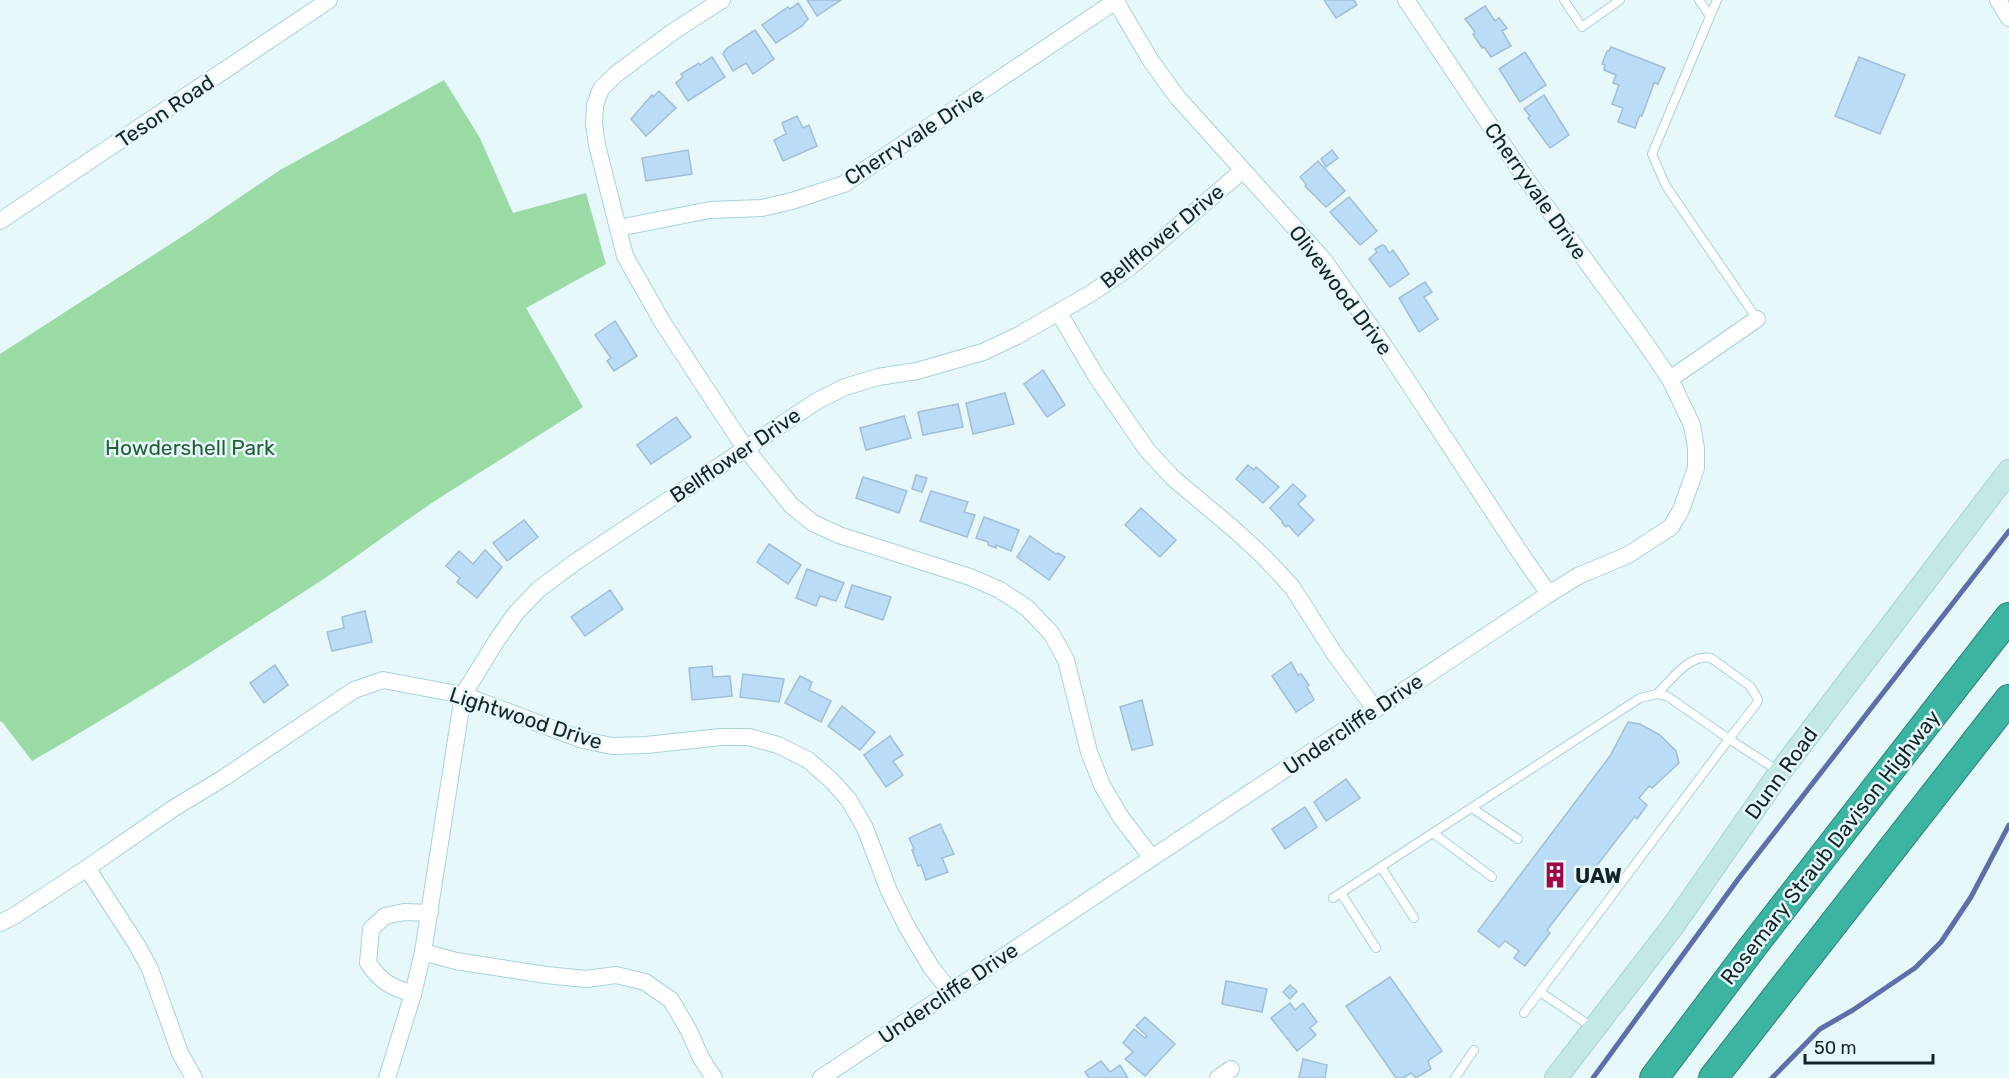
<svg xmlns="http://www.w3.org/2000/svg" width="2009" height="1078" font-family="Rubik,sans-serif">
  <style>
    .green { fill: #9adaa5 }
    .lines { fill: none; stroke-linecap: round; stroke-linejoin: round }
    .stream { stroke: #5e6eab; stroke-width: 5 }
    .building { fill: #bbdcf7; stroke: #a1bed6; stroke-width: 1.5 }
    .lane-casing { stroke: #a7d2db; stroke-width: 10 }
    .street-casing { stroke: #a7d2db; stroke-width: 18 }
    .secondary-casing { stroke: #a7d2db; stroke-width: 24 }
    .highway-casing { stroke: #2d8277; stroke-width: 30 }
    .lane { stroke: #fff; stroke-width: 8 }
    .street { stroke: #fff; stroke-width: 16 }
    .secondary { stroke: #c4e8e3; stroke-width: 22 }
    .highway { stroke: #3bb4a2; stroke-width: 28 }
    .labels { text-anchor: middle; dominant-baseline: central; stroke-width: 5; stroke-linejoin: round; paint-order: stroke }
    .street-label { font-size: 21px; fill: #132427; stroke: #e7f8fb }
    .park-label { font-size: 21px; fill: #236034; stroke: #e7f8fb }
    .poi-label { font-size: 21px; font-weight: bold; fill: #132427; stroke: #e7f8fb; text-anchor: start }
  </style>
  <rect width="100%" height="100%" fill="#e7f8fb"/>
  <path class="green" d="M444,80L480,138L513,213L586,193L606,264L526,308L583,407C540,435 496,462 452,490C409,517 368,549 325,578C229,641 132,703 32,761L3,723L0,721V354L186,234L280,170Z"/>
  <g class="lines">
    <g class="stream">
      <path d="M1593,1078L1739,878L2009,531"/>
      <path d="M1772,1078L1820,1029L1853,1010L1915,968L1941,942L1971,897L2009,825"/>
    </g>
  </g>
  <g class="building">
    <path d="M807,0H841L817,16Z"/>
    <path d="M1324,0H1354L1357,5L1336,18Z"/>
    <path d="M798,3L808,19L802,26L776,43L762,25L788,7L790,9Z"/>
    <path d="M1485,6L1495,21L1499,18L1507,28L1502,31L1511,46L1491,57L1484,47L1482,48L1473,34L1475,32L1465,19Z"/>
    <path d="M755,30L774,59L753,74L746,63L733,71L723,54L726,49Z"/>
    <path d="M1611,47L1665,68L1658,84L1654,83L1642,116L1640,115L1635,128L1618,122L1623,108L1612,104L1619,85L1613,83L1616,75L1604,70L1605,65L1602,64L1607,51H1609Z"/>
    <path d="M1525,52L1546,85L1520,102L1499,69Z"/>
    <path d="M712,57L725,77L688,101L676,83L683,77L681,74L699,63L700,65Z"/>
    <path d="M1859,57L1905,75L1880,134L1835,116Z"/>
    <path d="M659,91L676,108L646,136L631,119L652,95L653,97Z"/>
    <path d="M1544,95L1569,135L1550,148L1528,118L1530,116L1524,109Z"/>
    <path d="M797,116L803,128L809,125L817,146L783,161L774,140L786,134L782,123Z"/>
    <path d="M688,150L692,174L646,181L642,158Z"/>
    <path d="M1332,150L1338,158L1326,167L1321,159Z"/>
    <path d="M1318,161L1345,191L1326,207L1305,186L1306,184L1300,177Z"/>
    <path d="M1349,197L1377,231L1360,245L1330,212Z"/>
    <path d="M1382,245L1385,246L1389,253L1393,250L1409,274L1390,287L1369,259L1377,252L1375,249Z"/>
    <path d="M1425,282L1432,292L1424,297L1438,319L1419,332L1399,298Z"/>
    <path d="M615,321L637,356L614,371L607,361L611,358L595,335Z"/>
    <path d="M1043,370L1065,405L1047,417L1024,384Z"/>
    <path d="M1005,393L1014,424L973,434L966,403Z"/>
    <path d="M958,404L963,427L923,435L918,412Z"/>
    <path d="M904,416L911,438L866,450L860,428Z"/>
    <path d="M676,417L691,437L651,464L637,445Z"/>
    <path d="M1248,465L1254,470L1256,467L1279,487L1263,503L1236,479Z"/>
    <path d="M916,475L927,478L922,492L912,489Z"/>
    <path d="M863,477L907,491L899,513L856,498Z"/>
    <path d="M1293,484L1306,496L1298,504L1314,520L1298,536L1288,525L1286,527L1282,523L1283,522L1270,508Z"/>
    <path d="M931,491L968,502L964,512L975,515L967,537L920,521Z"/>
    <path d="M1141,508L1176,540L1160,557L1125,525Z"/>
    <path d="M984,517L1019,530L1011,551L996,545V548L988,545V542L976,538Z"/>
    <path d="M524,520L538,537L507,561L493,543Z"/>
    <path d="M1030,536L1056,554L1058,553L1065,557L1049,580L1017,557Z"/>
    <path d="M769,544L801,565L788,584L757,562Z"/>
    <path d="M485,550L502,567L477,598L457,582L460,578L446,566L459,551L473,564Z"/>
    <path d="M807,569L844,583L836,601L820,596L816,606L796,598Z"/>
    <path d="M852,585L891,597L883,620L845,607Z"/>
    <path d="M610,590L623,609L585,636L571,617Z"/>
    <path d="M365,611L372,642L332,651L327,632L344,628L342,617Z"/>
    <path d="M1291,662L1298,675L1301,674L1309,685L1307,687L1314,700L1296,712L1272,676Z"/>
    <path d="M275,665L288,685L264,703L250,683Z"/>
    <path d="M712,666L713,677L730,676L732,696L692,700L689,668Z"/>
    <path d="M743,674L784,679L779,702L740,697Z"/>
    <path d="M800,676L812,682L809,690L831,701L821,722L785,703Z"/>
    <path d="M1142,700L1153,745L1132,750L1120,707Z"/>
    <path d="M842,706L875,732L860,750L828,726Z"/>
    <path d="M1628,722L1640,724L1660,735L1676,751L1679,763L1652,788L1649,786L1639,798L1647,805L1637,819L1635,816L1547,930L1550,933L1525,966L1514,958L1519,951L1505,941L1499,947L1478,931L1610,756Z"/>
    <path d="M890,736L903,755L893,761L903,775L886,787L864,755Z"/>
    <path d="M1346,779L1360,798L1326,821L1314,802Z"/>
    <path d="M1305,807L1317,827L1285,849L1272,829Z"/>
    <path d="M940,824L954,854L942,858L948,872L926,880L921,865L918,866L912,850L914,849L909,838Z"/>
    <path d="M1390,977L1442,1051L1428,1061L1431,1069L1416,1078L1411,1073L1403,1078H1396L1346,1006Z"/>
    <path d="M1226,981L1267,989L1262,1012L1222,1004Z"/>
    <path d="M1290,985L1297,991L1290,999L1283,992Z"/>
    <path d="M1290,1003L1295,1010L1303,1003L1317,1022L1310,1028L1316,1035L1297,1051L1271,1018Z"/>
    <path d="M1145,1017L1175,1044L1145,1076L1125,1059L1133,1052L1123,1043L1134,1029L1145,1038L1147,1036L1136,1026Z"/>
    <path d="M1303,1059L1327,1065L1325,1078H1299Z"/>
    <path d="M1101,1061L1110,1072L1120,1065L1128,1078H1089L1085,1072Z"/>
  </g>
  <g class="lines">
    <g class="lane-casing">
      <g id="lane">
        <path d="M1564,0L1582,27L1620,0"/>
        <path d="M1699,0L1710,16"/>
        <path d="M1717,0L1652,154L1666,186L1757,319"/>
        <path d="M1657,694C1671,680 1690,653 1711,658L1750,686L1758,699L1757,703L1729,739L1780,772"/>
        <path d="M1472,808L1518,839"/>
        <path d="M1433,833L1492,877"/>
        <path d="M1381,867L1414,918"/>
        <path d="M1341,893L1376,948"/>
        <path d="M1333,898L1640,698L1657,694L1667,696L1729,739L1524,1013"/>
        <path d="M1540,992L1592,1027"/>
        <path d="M1455,1078L1474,1050"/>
      </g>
    </g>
    <g class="street-casing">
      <g id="street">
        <path d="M722,0L674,31L615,75L601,89L595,105L594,124L597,145L625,256L663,323L714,401L745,448L791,505L813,523L839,535L970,577L1000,590L1027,608L1051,633L1066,660L1089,752L1102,785L1120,816L1152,858"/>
        <path d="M1115,0L1151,61L1178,98L1323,259L1385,347L1523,557L1549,594"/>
        <path d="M1998,0L2009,18"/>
        <path d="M0,221L329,0"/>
        <path d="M618,228L710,210L762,208L792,201L844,184L1117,0"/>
        <path d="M1059,313L1096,376L1147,450L1173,478L1236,531L1264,557L1292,587L1334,653L1375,709"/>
        <path d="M1670,379L1757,319"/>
        <path d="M87,868L137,945L150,969L180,1053L194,1078"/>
        <path d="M0,923L14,916L87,868L174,808L225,777L354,690L383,680L463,695L583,740L612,746L646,745L721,737H749L778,745L808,760L831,780L849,800L865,828L889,891L907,927L931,967L950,991"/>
        <path d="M423,952L456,961L546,975L586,979L616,975L645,982L671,1000L689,1031L701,1058L714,1078"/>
        <path d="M413,994C391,987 382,983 368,963L371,929L385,916L404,912L430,913"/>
        <path d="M387,1078L413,994L423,952L463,695L497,640L516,613L539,589L574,563L817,401L845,387L878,377L917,371L983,352L1017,336L1090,294L1129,268L1242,171"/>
        <path d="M821,1078L1549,594L1578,576L1628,555L1671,527L1681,510L1696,468V448L1692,425L1670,379L1637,331L1526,179L1406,0"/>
        <path d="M1218,1078L1231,1069"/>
      </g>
    </g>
    <g class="secondary-casing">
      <path id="secondary" d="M1556,1078L1673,926L1780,772L2009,471"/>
    </g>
    <g class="highway-casing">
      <g id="highway">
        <path d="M1654,1078L1754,945L2009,617"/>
        <path d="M1713,1078L2009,699"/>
      </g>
    </g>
    <use href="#lane" class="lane"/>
    <use href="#street" class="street"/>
    <use href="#secondary" class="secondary"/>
    <use href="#highway" class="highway"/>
  </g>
  <defs>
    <g id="building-bare" transform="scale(2.07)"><path d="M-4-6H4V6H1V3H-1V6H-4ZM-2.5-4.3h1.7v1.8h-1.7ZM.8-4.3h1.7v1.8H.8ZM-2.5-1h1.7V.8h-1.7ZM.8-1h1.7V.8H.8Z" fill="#a10544" stroke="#e7f8fb" stroke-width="2.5" paint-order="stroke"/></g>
  </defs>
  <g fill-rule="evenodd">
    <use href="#building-bare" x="1555" y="875"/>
  </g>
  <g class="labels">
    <g class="street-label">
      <text transform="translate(165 111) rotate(-34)">Teson Road</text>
      <text transform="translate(914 136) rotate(-33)">Cherryvale Drive</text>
      <text transform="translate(1536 191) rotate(55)">Cherryvale Drive</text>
      <text transform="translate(1162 236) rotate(-39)">Bellflower Drive</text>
      <text transform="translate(1341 290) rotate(53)">Olivewood Drive</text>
      <text transform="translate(735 455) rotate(-34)">Bellflower Drive</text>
      <text transform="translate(526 718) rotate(18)">Lightwood Drive</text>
      <text transform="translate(1353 724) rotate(-34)">Undercliffe Drive</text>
      <text transform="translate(1781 773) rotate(-54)">Dunn Road</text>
      <text transform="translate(1830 847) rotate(-52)">Rosemary Straub Davison Highway</text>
      <text transform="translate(948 993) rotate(-34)">Undercliffe Drive</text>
    </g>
    <g class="park-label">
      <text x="190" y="447">Howdershell Park</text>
    </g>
    <g class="poi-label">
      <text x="1575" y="875">UAW</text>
    </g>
  </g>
  <path d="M1805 1054v9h128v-9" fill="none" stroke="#132427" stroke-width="3"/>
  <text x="1814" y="1054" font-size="18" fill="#132427" stroke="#e7f8fb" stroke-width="4.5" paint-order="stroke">50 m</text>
</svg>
